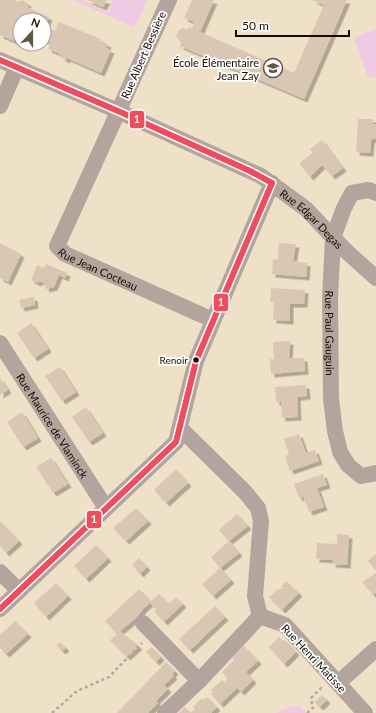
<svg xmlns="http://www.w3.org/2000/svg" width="376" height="713" font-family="Lato,sans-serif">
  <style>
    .green { fill: #f0cae4 }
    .building { fill: #d9c7b4; filter: url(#shadow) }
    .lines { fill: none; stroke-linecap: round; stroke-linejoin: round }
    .path { stroke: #b4a89c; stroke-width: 2.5; stroke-dasharray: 3 3; stroke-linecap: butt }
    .minor { stroke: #b3a59e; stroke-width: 16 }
    .bus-1-casing { stroke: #fff; stroke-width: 9 }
    .bus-1 { stroke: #ef4d5e; stroke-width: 6 }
    .bus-dot { fill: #160a00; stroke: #fff; stroke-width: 1.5 }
    .labels { text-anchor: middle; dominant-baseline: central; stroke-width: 3.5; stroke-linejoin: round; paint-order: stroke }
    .bus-label { font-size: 10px; fill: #160a00; stroke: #fff; text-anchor: end }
    .street-label { font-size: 11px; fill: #160a00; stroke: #fff }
    .poi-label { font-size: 11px; fill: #160a00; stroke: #fff; text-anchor: end }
    .line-badge { stroke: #fff; stroke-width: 1.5 }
    .badge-label { font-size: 11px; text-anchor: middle; font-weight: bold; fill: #fff }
  </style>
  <defs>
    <filter id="shadow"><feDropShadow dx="3.5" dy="3.5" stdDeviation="0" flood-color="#0004"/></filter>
  </defs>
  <rect width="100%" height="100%" fill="#efe1c8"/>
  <g class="green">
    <path d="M73,0H81L108,12L113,0H147L137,23L133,27Z"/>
    <path d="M376,29V76L368,78L354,37Z"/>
    <path d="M299,705L306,713H277L281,710Z"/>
  </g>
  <g class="building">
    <path d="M0,0H14L18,2L21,0L28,3L27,6L29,8L49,17L45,26L55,31L59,22L101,39L100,41L108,44L106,48L111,50L101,73L67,58L66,60L61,57L62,56L58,53L48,49L50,43L44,40V20H20V36L17,39L15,38L14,41L0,35Z"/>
    <path d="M87,0H107L103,7Z"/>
    <path d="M192,0H214L200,32L294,73L324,5L312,0H347L304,99L180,46L182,42L176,37L178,31L183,28L187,30L189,27L192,28L195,22L184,18Z"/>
    <path d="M358,119H373V124H376V139H372L371,141L370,153L356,152Z"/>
    <path d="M322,140L343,168L332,176L322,165L310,177L299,163L313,153L310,149Z"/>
    <path d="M0,243L21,254L8,282L0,278Z"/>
    <path d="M279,243L296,244L293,261L307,263L306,277L272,274L273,259L278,260Z"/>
    <path d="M46,264L67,273L65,278L59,275L54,287L46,289L44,283L39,281L38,283L31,280L37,265L44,268Z"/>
    <path d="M271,288L305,290L304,304H290V321L273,320L274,302H270Z"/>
    <path d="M34,297L35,305L21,308L19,300Z"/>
    <path d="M31,323L48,349L34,358L17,333Z"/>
    <path d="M290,341L289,358H304L305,371L271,374L270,359H274L273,342Z"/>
    <path d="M60,367L76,392L62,401L45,376Z"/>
    <path d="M0,378L8,390L0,395Z"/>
    <path d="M306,385L307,396L297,397L298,417L282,418L281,402H276L275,387Z"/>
    <path d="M86,407L103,433L89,442L72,417Z"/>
    <path d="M22,412L38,438L23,447L7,422Z"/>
    <path d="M299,434L306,453L315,450L319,461L290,471L285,456L289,455L284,439Z"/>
    <path d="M51,458L68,484L53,493L36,467Z"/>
    <path d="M176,469L188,483L166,503L154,490Z"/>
    <path d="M323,474L327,485L317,488L324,507L309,512L303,496L299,498L294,484Z"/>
    <path d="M136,508L148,521L126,541L113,528Z"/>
    <path d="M237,514L248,526L229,541L219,530Z"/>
    <path d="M0,521L19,541L6,553L0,546Z"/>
    <path d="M337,534L349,535L347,565L332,564L333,560L316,559L317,543L337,544Z"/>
    <path d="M229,541L239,553L220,568L211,557Z"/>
    <path d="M96,545L108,558L86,579L74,566Z"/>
    <path d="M376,554V571L368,561Z"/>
    <path d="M139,558L147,567L140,574L132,565Z"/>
    <path d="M220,568L231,580L213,596L202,584Z"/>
    <path d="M376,573V593L373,595L362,582Z"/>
    <path d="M286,581L299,593L282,610L269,597L278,589L284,588L281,586Z"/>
    <path d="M56,583L68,596L46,617L34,603Z"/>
    <path d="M139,589L151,601L159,594L169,604L176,597L183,604L164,622L155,612L156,609L150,603L144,608L136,618L120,631L139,646L127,657L110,640L117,634L105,621Z"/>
    <path d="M215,606L225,617L190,650L179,639Z"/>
    <path d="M15,621L28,634L6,654L0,648V635Z"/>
    <path d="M279,637L283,641L285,640L296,652L284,664L269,647Z"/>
    <path d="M60,642L66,648L62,651L56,645Z"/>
    <path d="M244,646L258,661L246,672L253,680L241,692L237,688L220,704L211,694L213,692L211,690L222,680L224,682L228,678L222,672L234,660L232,657Z"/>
    <path d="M152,647L161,657L156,662L146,652Z"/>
    <path d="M166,662L175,671L172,674L174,676L164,685L168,689L156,701L158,703L148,713H117Z"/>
    <path d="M322,695L327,700L320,707L314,702Z"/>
    <path d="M207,697L217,707L211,713H179L185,707L190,713L195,709L193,707L202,698L204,700Z"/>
  </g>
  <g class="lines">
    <g class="path">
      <path d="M52,713L77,691L109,677L142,643"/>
      <path d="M307,713L313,708L311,698L321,688L322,689"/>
    </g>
    <g class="minor">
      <path id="s1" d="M169,0L57,246L65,254L213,320"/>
      <path id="s2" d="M0,60L118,111L261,176L306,209L345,250L376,278"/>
      <path d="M0,106L17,67"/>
      <path id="s3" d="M376,193L369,190L352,193L344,208L333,238L330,297L331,399L335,431L340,452L348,465L361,476L376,473"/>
      <path id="s4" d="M0,343L106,508"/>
      <path d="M180,428L245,492L258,508L261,521L255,596L260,616"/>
      <path d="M0,572L19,591"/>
      <path d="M0,609L176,442L196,361L272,183"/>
      <path d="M260,616L285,625L365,713"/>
      <path d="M143,623L199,681"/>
      <path d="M338,683L376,649"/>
      <path d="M165,713L199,681L260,616"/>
    </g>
    <g class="bus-1-casing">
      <g id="bus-1">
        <path d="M0,60L118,111L250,171L272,183"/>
        <path d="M0,609L176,442L196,361L272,183"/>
      </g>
    </g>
    <use href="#bus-1" class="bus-1"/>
  </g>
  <defs>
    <g id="school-ring" transform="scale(1)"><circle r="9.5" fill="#fff" stroke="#625546" stroke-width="1.5"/><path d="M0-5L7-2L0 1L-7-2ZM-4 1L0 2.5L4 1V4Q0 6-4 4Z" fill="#625546"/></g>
  </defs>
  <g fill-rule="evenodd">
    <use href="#school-ring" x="273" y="68"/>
  </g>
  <circle class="bus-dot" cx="196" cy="360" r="3.5"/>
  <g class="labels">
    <g class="bus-label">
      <text x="188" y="360">Renoir</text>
    </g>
    <g class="street-label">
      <text transform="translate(143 55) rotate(-66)">Rue Albert Bessière</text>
      <text stroke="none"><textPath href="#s2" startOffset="352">Rue Edgar Degas</textPath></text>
      <text stroke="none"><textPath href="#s1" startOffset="318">Rue Jean Cocteau</textPath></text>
      <text stroke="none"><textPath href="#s3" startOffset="169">Rue Paul Gauguin</textPath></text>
      <text stroke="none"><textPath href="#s4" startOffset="98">Rue Maurice de Vlaminck</textPath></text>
      <text transform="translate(314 658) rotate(47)">Rue Henri Matisse</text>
    </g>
    <g class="poi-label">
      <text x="259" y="62">École Élémentaire<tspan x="259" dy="13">Jean Zay</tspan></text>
    </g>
  </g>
  <g class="line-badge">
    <rect x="129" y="110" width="16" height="19" rx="4" fill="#ef4d5e"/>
    <rect x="213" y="293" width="16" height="19" rx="4" fill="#ef4d5e"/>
    <rect x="86" y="510" width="16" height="19" rx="4" fill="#ef4d5e"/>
  </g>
  <g class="badge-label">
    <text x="137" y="123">1</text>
    <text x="221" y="306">1</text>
    <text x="94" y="523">1</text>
  </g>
  <g transform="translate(32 32) rotate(21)"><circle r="19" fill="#ffffff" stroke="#a29d99"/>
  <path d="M0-3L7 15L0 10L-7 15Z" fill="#625546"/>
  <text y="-6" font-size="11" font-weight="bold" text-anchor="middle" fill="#160a00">N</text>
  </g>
  <path d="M236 30v6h113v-6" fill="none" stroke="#160a00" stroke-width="2"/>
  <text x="242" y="30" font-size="12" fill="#160a00" stroke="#ffffff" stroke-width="3" paint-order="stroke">50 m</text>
</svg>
